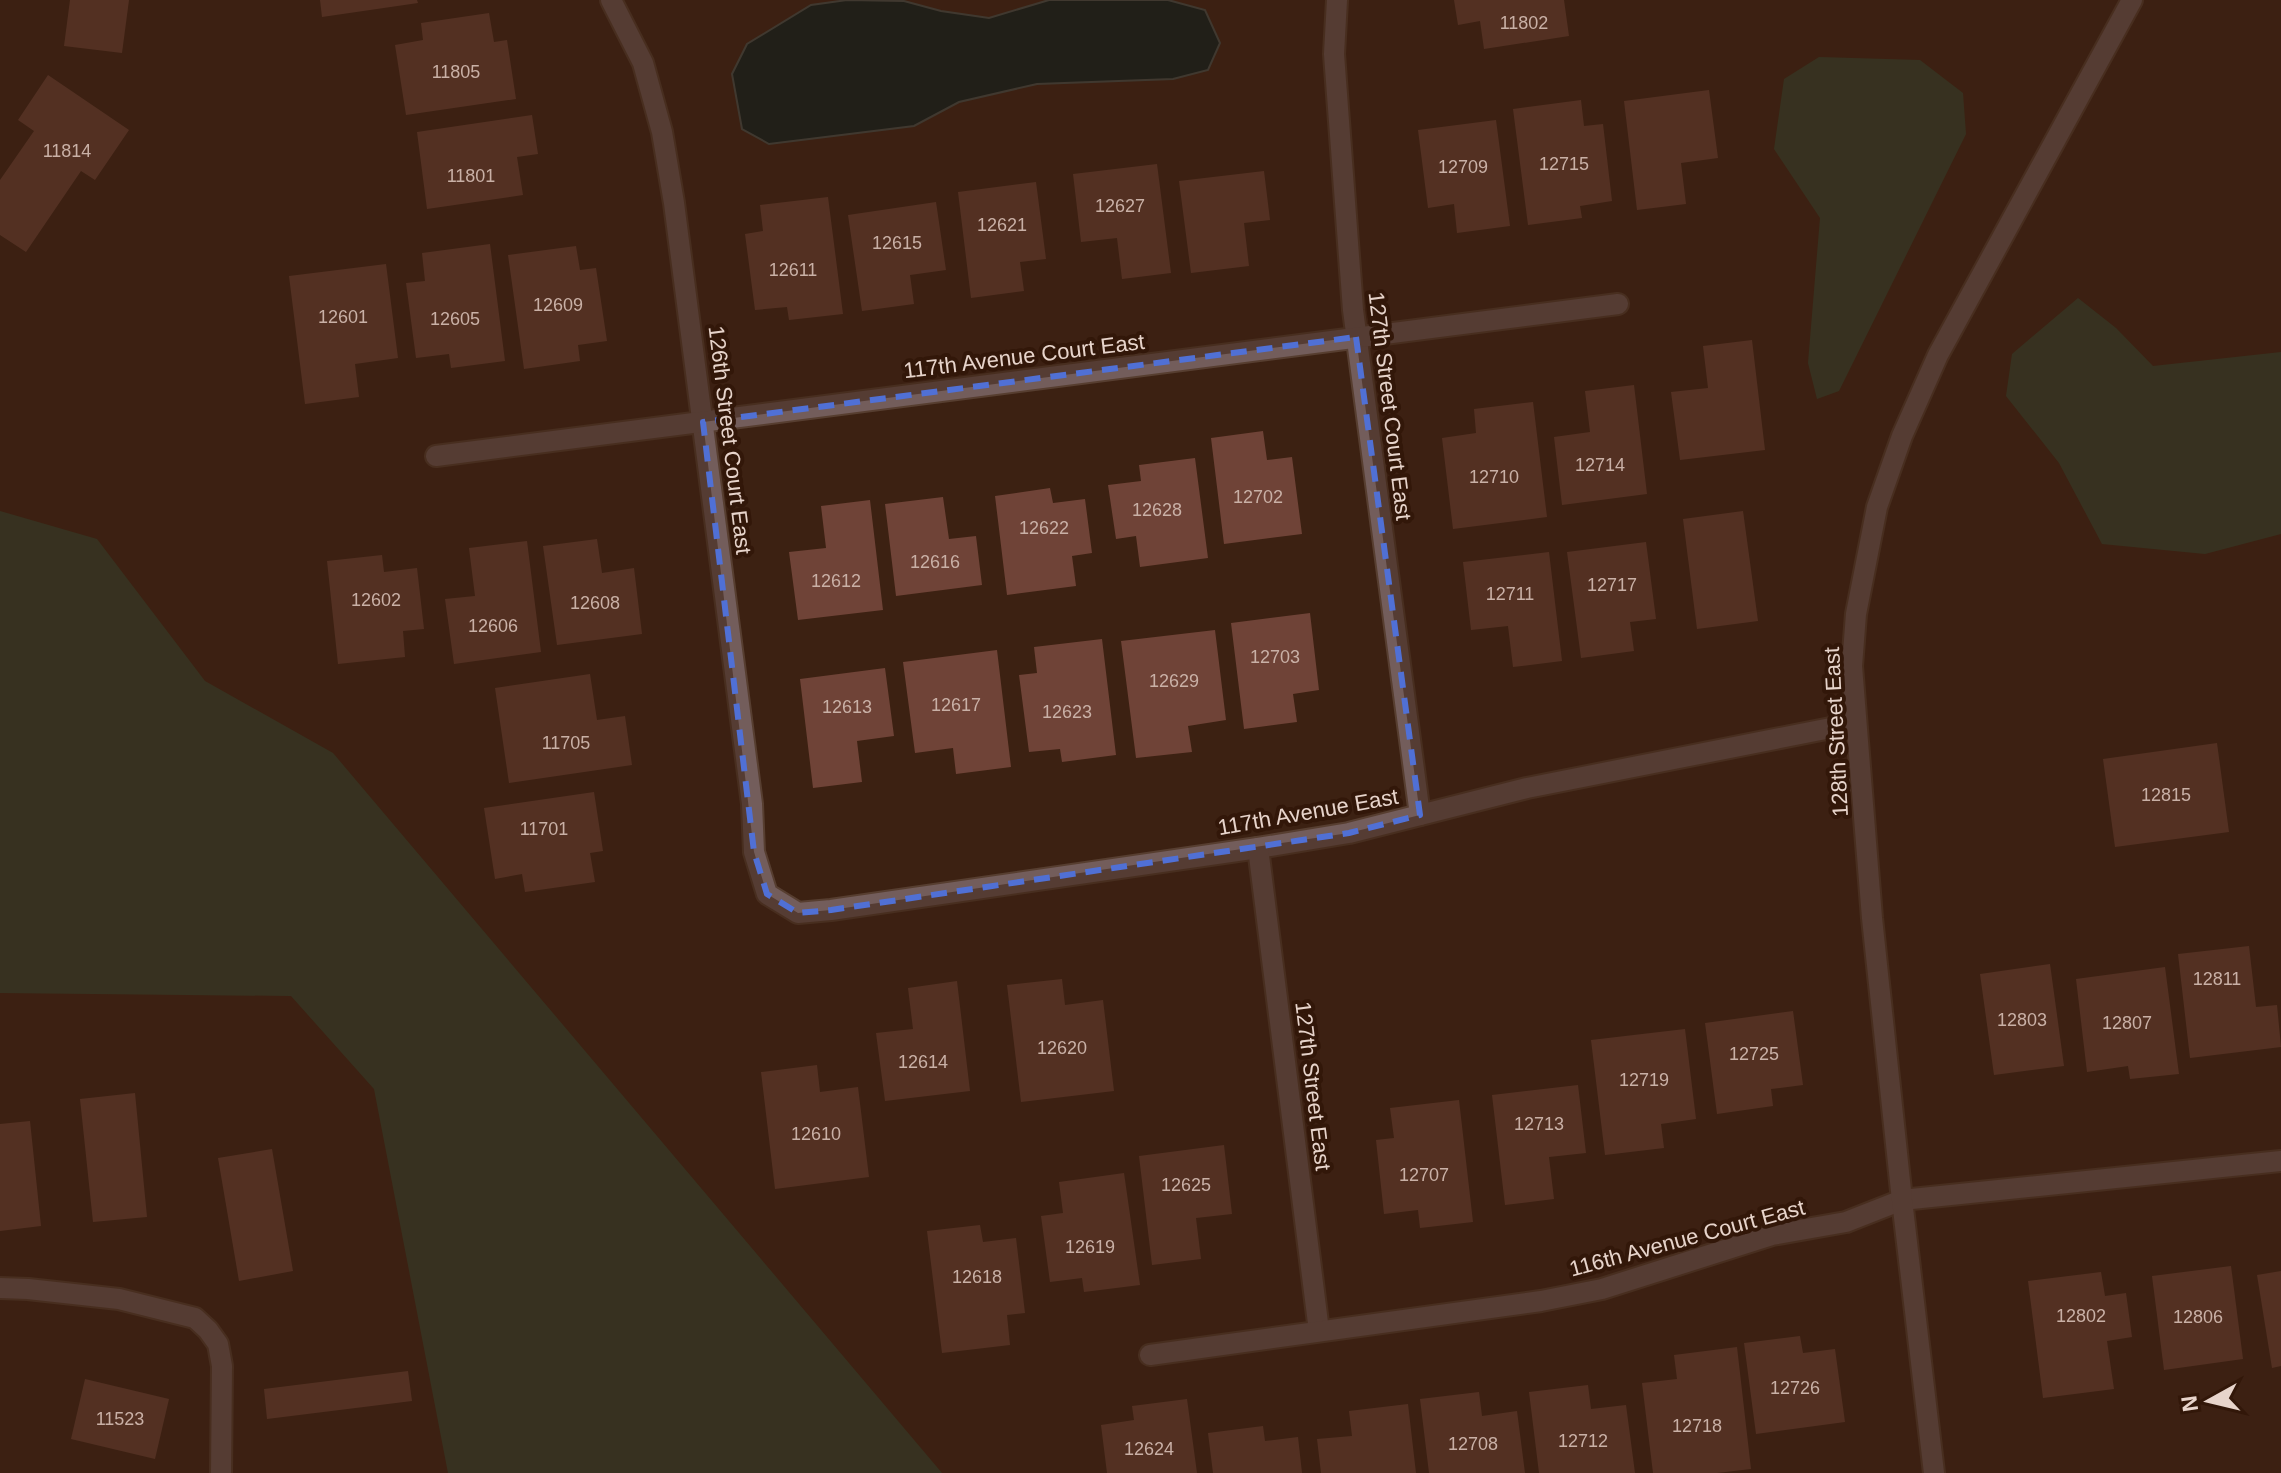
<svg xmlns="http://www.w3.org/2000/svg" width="2281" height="1473" font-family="Arial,sans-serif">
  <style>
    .green { fill: #314631 }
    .water { fill: #001e20; stroke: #455553; stroke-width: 2 }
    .building { fill: #6f4337 }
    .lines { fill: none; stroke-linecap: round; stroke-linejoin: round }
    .minor-casing { stroke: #573e30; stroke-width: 24 }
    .tertiary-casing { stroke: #573e30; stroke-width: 24 }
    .minor { stroke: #735d5b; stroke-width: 20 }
    .tertiary { stroke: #735d5b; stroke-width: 20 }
    .marked { fill: none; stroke: #5070d5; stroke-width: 6; stroke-dasharray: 16 10; stroke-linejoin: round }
    .labels { text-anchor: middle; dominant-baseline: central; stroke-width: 8; stroke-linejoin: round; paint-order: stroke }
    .number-label { font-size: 18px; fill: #c9b0a6 }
    .street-label { font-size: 22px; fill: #e7d4cb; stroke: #321709 }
  </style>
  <rect width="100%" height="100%" fill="#3c2112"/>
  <g class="green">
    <path d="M1819,57L1920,60L1963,93L1966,134L1839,391L1817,399L1808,363L1820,218L1774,149L1784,79Z"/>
    <path d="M2078,298L2116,328L2153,366L2281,352V534L2205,554L2102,544L2059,463L2006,396L2012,354Z"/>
    <path d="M0,511L97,539L205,681L333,753L942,1473H448L374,1089L291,996L0,993Z"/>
  </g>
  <path class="water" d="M847,0L904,1L941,11L989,18L1049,0H1168L1205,10L1220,43L1208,70L1173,79L1037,84L959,102L914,126L769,144L742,129L732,74L747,44L811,5Z"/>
  <g class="building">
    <path d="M70,0H129L122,53L64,46Z"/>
    <path d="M320,0H417L418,3L322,17Z"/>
    <path d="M1454,0H1564L1569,36L1484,49L1480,21L1458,25Z"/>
    <path d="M489,13L494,42L507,40L516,99L406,115L395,45L423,40L421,23Z"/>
    <path d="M48,75L129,130L95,180L81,171L26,252L0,235V180L34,131L18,120Z"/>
    <path d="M1709,90L1718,158L1681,163L1686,204L1637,210L1624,101Z"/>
    <path d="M1581,100L1584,126L1603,124L1612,201L1580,206L1582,218L1528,225L1513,109Z"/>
    <path d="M532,115L538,154L517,157L523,195L427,209L417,132Z"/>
    <path d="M1496,120L1510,226L1457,233L1454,204L1428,208L1418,130Z"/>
    <path d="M1157,164L1171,273L1122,279L1117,238L1081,242L1073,174Z"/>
    <path d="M1264,171L1270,220L1244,223L1249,266L1191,273L1179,181Z"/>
    <path d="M1036,182L1046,259L1020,262L1024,291L971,298L958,192Z"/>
    <path d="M828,197L843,314L789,320L787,307L755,310L745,234L763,231L760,205Z"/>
    <path d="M936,202L946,270L910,275L914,304L862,311L848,215Z"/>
    <path d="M490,244L505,361L451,368L449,354L416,358L406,283L425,281L422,253Z"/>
    <path d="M576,246L580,270L596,268L607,341L578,345L580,361L524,369L508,255Z"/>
    <path d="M386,264L398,358L355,364L359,397L305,404L289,276Z"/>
    <path d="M1752,340L1765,450L1680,460L1671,392L1708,388L1703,346Z"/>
    <path d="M1634,385L1647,494L1562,505L1554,437L1590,432L1585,391Z"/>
    <path d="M1533,402L1547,517L1453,529L1442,438L1476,433L1474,409Z"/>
    <path d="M1263,431L1267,460L1292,457L1302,534L1224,544L1211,438Z"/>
    <path d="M1195,458L1208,558L1140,567L1136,536L1116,539L1108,485L1141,481L1139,465Z"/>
    <path d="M1050,488L1053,503L1085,499L1092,553L1072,556L1076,586L1007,595L995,496Z"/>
    <path d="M943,497L949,539L976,536L982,585L896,596L885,504Z"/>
    <path d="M870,500L883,610L798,620L789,552L826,548L821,506Z"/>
    <path d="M1743,511L1758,621L1697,629L1683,519Z"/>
    <path d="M597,539L602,573L634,568L642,634L557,645L543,546Z"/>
    <path d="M527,541L541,652L454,664L445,599L475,596L469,548Z"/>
    <path d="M1646,542L1656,619L1630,622L1634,651L1581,658L1567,552Z"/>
    <path d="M1549,552L1562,661L1513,667L1508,626L1471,630L1463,562Z"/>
    <path d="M382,555L384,572L417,568L424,629L403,631L405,657L338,664L327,561Z"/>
    <path d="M1310,613L1319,690L1293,694L1297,722L1244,729L1231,623Z"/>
    <path d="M1215,630L1226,720L1188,726L1192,752L1136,758L1121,641Z"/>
    <path d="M1102,639L1116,755L1062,762L1060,749L1029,752L1019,675L1037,673L1034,647Z"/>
    <path d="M997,650L1011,767L956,774L953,748L915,753L903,662Z"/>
    <path d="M885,668L894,736L857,741L862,782L813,788L800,679Z"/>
    <path d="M590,674L597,720L625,716L632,765L509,783L495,688Z"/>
    <path d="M2217,743L2229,832L2115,847L2103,759Z"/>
    <path d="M594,792L603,851L590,853L595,882L525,892L522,874L495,879L484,808Z"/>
    <path d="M2249,946L2256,1007L2277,1005L2281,1047L2190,1058L2178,954Z"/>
    <path d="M2050,964L2064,1066L1994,1075L1980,974Z"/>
    <path d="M2165,967L2179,1074L2130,1079L2128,1066L2087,1072L2076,979Z"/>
    <path d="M1062,979L1065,1005L1103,1000L1114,1091L1021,1102L1007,985Z"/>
    <path d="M957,981L970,1091L885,1101L876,1033L913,1029L908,988Z"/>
    <path d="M1793,1011L1803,1085L1771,1089L1773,1106L1717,1114L1705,1023Z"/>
    <path d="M1685,1029L1696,1119L1661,1124L1664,1148L1605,1155L1591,1040Z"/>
    <path d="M817,1065L820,1092L858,1087L869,1177L775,1189L761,1072Z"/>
    <path d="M1578,1085L1586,1153L1549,1157L1554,1199L1505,1205L1492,1095Z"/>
    <path d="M135,1093L147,1217L93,1222L80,1099Z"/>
    <path d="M1459,1100L1473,1222L1420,1228L1418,1210L1384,1214L1376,1140L1394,1138L1390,1108Z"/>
    <path d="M30,1121L41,1226L0,1231V1124Z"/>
    <path d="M1224,1145L1232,1214L1196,1218L1201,1259L1152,1265L1139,1156Z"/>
    <path d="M272,1149L293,1271L239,1281L218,1158Z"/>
    <path d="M1124,1173L1140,1285L1084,1292L1082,1278L1050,1282L1041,1216L1063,1213L1059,1182Z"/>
    <path d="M980,1225L983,1242L1016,1238L1025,1313L1007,1315L1010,1345L942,1353L927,1231Z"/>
    <path d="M2231,1266L2243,1359L2164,1370L2152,1276Z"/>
    <path d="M2281,1271V1366L2272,1368L2257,1275Z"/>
    <path d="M2101,1272L2105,1296L2126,1293L2132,1337L2107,1341L2114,1389L2043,1398L2028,1281Z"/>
    <path d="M1800,1336L1803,1353L1835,1349L1845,1422L1756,1434L1744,1343Z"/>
    <path d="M1737,1347L1751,1469L1717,1473H1653L1642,1383L1677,1379L1674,1355Z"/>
    <path d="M408,1371L412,1401L267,1419L264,1389Z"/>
    <path d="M85,1379L169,1399L155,1459L71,1439Z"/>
    <path d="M1588,1385L1591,1409L1626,1405L1635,1473H1539L1529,1392Z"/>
    <path d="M1479,1392L1482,1416L1517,1411L1525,1473H1429L1420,1399Z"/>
    <path d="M1187,1399L1197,1473H1107L1101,1425L1134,1420L1132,1406Z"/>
    <path d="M1408,1404L1416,1473H1321L1317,1439L1352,1436L1349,1411Z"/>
    <path d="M1263,1426L1265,1441L1298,1437L1302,1473H1213L1208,1433Z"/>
  </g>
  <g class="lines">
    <g class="minor-casing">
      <g id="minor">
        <path d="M611,0L643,63L662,132L674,203L752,804L754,852L767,894L798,913L831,910L1258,848L1349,833L1527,788L1856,723"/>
        <path d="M1337,0L1334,54L1353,310L1420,815"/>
        <path d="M436,456L1618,304"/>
        <path d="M1258,848L1319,1331"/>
        <path d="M0,1288L28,1289L119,1299L195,1318L208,1330L218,1344L222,1366L221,1473"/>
        <path d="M1150,1355L1541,1301L1602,1289L1772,1235L1846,1222L1902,1200L2281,1161"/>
      </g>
    </g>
    <g class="tertiary-casing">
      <path id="tertiary" d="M1934,1473L1902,1200L1872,918L1852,666L1856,614L1877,507L1902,436L1938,355L2132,0"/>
    </g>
    <use href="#minor" class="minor"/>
    <use href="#tertiary" class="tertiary"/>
  </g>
  <path d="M0 0H2281V1473H0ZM1356,337L1420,815L1349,833L831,910L798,913L767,894L754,852L703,422Z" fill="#3c2112" fill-opacity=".55" fill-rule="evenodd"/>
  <path class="marked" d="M1356,337L1420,815L1349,833L831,910L798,913L767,894L754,852L703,422Z"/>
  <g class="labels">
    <g class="number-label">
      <text x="1524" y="23">11802</text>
      <text x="456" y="72">11805</text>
      <text x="67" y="151">11814</text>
      <text x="1564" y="164">12715</text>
      <text x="1463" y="167">12709</text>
      <text x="471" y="176">11801</text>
      <text x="1120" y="206">12627</text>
      <text x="1002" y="225">12621</text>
      <text x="897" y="243">12615</text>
      <text x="793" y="270">12611</text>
      <text x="558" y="305">12609</text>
      <text x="343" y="317">12601</text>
      <text x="455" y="319">12605</text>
      <text x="1600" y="465">12714</text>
      <text x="1494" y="477">12710</text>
      <text x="1258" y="497">12702</text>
      <text x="1157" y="510">12628</text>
      <text x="1044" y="528">12622</text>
      <text x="935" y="562">12616</text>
      <text x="836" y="581">12612</text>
      <text x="1612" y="585">12717</text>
      <text x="1510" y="594">12711</text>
      <text x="376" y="600">12602</text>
      <text x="595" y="603">12608</text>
      <text x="493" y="626">12606</text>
      <text x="1275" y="657">12703</text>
      <text x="1174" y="681">12629</text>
      <text x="956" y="705">12617</text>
      <text x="847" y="707">12613</text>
      <text x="1067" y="712">12623</text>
      <text x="566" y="743">11705</text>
      <text x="2166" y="795">12815</text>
      <text x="544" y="829">11701</text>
      <text x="2217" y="979">12811</text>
      <text x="2022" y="1020">12803</text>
      <text x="2127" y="1023">12807</text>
      <text x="1062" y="1048">12620</text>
      <text x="1754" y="1054">12725</text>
      <text x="923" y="1062">12614</text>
      <text x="1644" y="1080">12719</text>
      <text x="1539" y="1124">12713</text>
      <text x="816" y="1134">12610</text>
      <text x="1424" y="1175">12707</text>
      <text x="1186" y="1185">12625</text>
      <text x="1090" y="1247">12619</text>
      <text x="977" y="1277">12618</text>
      <text x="2081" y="1316">12802</text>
      <text x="2198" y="1317">12806</text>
      <text x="1795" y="1388">12726</text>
      <text x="120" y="1419">11523</text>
      <text x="1697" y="1426">12718</text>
      <text x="1583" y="1441">12712</text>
      <text x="1473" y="1444">12708</text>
      <text x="1149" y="1449">12624</text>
    </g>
    <g class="street-label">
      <text transform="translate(1024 356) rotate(-7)">117th Avenue Court East</text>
      <text transform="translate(1390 406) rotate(83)">127th Street Court East</text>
      <text transform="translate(730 440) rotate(83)">126th Street Court East</text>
      <text transform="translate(1836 732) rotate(-93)">128th Street East</text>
      <text transform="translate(1308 812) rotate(-10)">117th Avenue East</text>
      <text transform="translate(1313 1086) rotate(83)">127th Street East</text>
      <text transform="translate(1687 1238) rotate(-15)">116th Avenue Court East</text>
    </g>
  </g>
  <g transform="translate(2209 1401) rotate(262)" stroke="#321709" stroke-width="6" paint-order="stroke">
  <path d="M0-6L14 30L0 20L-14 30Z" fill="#e7d4cb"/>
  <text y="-12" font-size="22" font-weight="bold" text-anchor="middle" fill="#e7d4cb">N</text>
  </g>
</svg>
